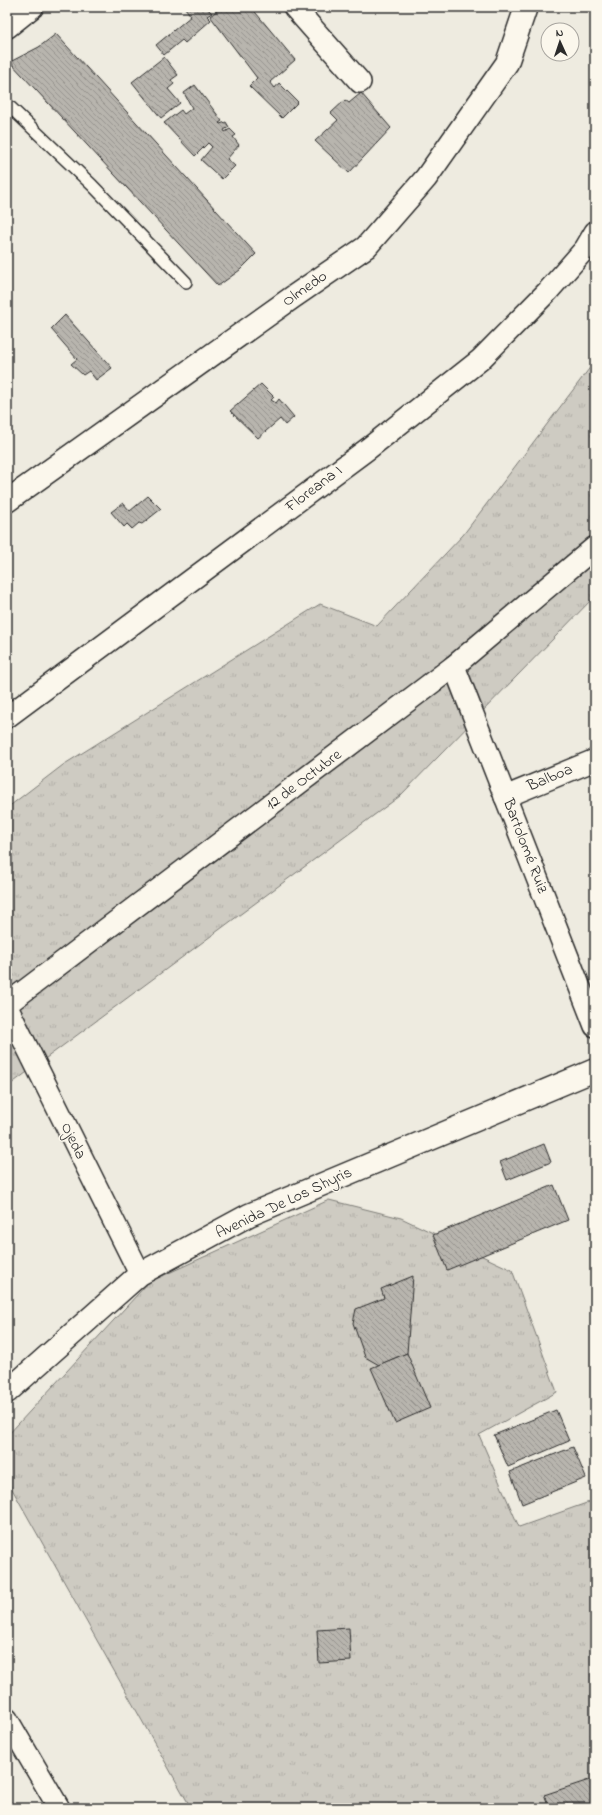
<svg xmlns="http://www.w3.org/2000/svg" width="602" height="1815" font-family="'Indie Flower',sans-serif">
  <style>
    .park { fill: url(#park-tufts); stroke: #7c7b76 }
    .building { fill: url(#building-back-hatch); stroke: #2b2b2b }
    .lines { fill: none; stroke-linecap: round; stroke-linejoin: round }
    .service-casing { stroke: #2b2b2b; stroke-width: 14 }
    .minor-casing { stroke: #2b2b2b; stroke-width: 24 }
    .tertiary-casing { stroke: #2b2b2b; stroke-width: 25 }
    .secondary-casing { stroke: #2b2b2b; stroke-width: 25 }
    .service { stroke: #fbf7ec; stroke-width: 11 }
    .minor { stroke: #fbf7ec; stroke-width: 21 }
    .tertiary { stroke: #fbf7ec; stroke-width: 22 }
    .secondary { stroke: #fbf7ec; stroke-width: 22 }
    .labels { text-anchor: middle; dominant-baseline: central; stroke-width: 3; stroke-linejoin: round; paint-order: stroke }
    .street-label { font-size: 16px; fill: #2b2b2b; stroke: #fbf7ec }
  </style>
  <defs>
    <pattern id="park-tufts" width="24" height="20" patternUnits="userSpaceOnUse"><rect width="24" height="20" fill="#cecbc2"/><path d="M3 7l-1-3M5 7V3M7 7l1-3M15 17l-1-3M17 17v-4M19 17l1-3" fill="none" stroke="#b1aea7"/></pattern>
    <pattern id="building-back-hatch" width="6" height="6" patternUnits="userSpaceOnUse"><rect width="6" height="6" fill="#b8b5ae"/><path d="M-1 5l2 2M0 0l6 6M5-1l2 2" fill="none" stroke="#96938e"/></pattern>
  </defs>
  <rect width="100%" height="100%" fill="#eeebe0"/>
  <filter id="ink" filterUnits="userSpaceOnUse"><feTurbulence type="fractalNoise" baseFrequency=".025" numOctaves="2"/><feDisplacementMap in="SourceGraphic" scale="8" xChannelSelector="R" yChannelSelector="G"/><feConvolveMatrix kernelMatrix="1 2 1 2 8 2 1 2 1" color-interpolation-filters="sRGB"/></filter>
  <g filter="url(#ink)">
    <g class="park">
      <path d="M595,361V596L400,796L7,1087V808L63,765L320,604L377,626L463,535Z"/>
      <path d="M329,1200L401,1218L512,1270L557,1392L479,1435L519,1527L595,1500V1808H191L7,1480V1436L149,1282Z"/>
    </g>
    <g class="building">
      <path d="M187,7H206L212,13L207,16L211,20L185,43L182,40L164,55L156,45L191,16L185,8Z"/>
      <path d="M222,7H251L295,60L270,82L275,88L279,83L298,102L282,118L249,86L257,78L210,16Z"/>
      <path d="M56,34L256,254L240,270L218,286L10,62L39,47Z"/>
      <path d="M164,57L178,75L171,80L174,84L168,89L180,103L161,118L132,82Z"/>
      <path d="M195,85L222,121L219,123L220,124L226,122L229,127L224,130L225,132L230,129L236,135L233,137L239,145L227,159L235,166L222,179L201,160L212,147L208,143L195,156L164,123L181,110L184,114L192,108L184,93Z"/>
      <path d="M361,93L391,128L349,173L315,141L338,120L331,113L345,100L349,103Z"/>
      <path d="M65,315L112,368L96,380L89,371L83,375L71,364L77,359L51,329Z"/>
      <path d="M261,384L274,397L271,400L276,403L279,399L294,417L285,425L280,419L258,438L230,411Z"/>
      <path d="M148,496L161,509L142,524L139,523L132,529L127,524L124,527L111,512L123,503L130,511Z"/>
      <path d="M544,1144L551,1162L507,1180L500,1162Z"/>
      <path d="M554,1185L568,1220L447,1270L433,1235Z"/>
      <path d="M413,1276L407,1353L379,1365L365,1357L353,1323L356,1309L384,1298L381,1289Z"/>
      <path d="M407,1353L430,1408L395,1423L371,1368Z"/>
      <path d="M556,1410L569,1441L508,1467L494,1435Z"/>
      <path d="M573,1447L586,1478L522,1504L510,1472Z"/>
      <path d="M349,1628L351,1661L319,1663L317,1630Z"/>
      <path d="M595,1778V1808H549L544,1795Z"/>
      <path d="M7,1796L13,1808H7Z"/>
    </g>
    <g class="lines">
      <g class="service-casing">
        <path id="service" d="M7,104L92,185L186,282"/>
      </g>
      <g class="minor-casing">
        <g id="minor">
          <path d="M294,7L360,82"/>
          <path d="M454,666L595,1026"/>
          <path d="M7,717L369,448L480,360L548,291L585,249L595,232"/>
          <path d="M505,797L595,760"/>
          <path d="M7,1004L454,666L595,547"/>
          <path d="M7,1007L140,1274"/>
          <path d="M7,1719L59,1808"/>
        </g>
      </g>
      <g class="tertiary-casing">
        <g id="tertiary">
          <path d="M7,501L293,297L366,247L426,178L507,63L526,7"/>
          <path d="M7,1392L140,1274L249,1215L595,1070"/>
        </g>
      </g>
      <g class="secondary-casing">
        <path id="secondary" d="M7,27L32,7"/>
      </g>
      <use href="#service" class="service"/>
      <use href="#minor" class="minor"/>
      <use href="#tertiary" class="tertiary"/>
      <use href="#secondary" class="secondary"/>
    </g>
  </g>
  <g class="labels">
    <g class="street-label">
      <text transform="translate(305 289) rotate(-35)">Olmedo</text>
      <text transform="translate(314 489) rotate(-37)">Floreana I</text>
      <text transform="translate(550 778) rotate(-23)">Balboa</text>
      <text transform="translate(304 780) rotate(-37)">12 de Octubre</text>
      <text transform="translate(525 846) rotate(69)">Bartolomé Ruiz</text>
      <text transform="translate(73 1141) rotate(64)">Ojeda</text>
      <text transform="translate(284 1203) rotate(-25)">Avenida De Los Shyris</text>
    </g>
  </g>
  <rect width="602" height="1815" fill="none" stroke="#fbf7ec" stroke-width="24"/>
  <rect x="12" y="12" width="578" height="1791" fill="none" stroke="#2b2b2b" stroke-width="1.5" filter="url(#ink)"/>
  <g transform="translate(560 42) rotate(357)"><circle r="19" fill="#fbf7ec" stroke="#a8a59f"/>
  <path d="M0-3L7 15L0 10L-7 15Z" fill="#2b2b2b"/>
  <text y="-6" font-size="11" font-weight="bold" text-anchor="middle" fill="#2b2b2b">N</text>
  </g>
</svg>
